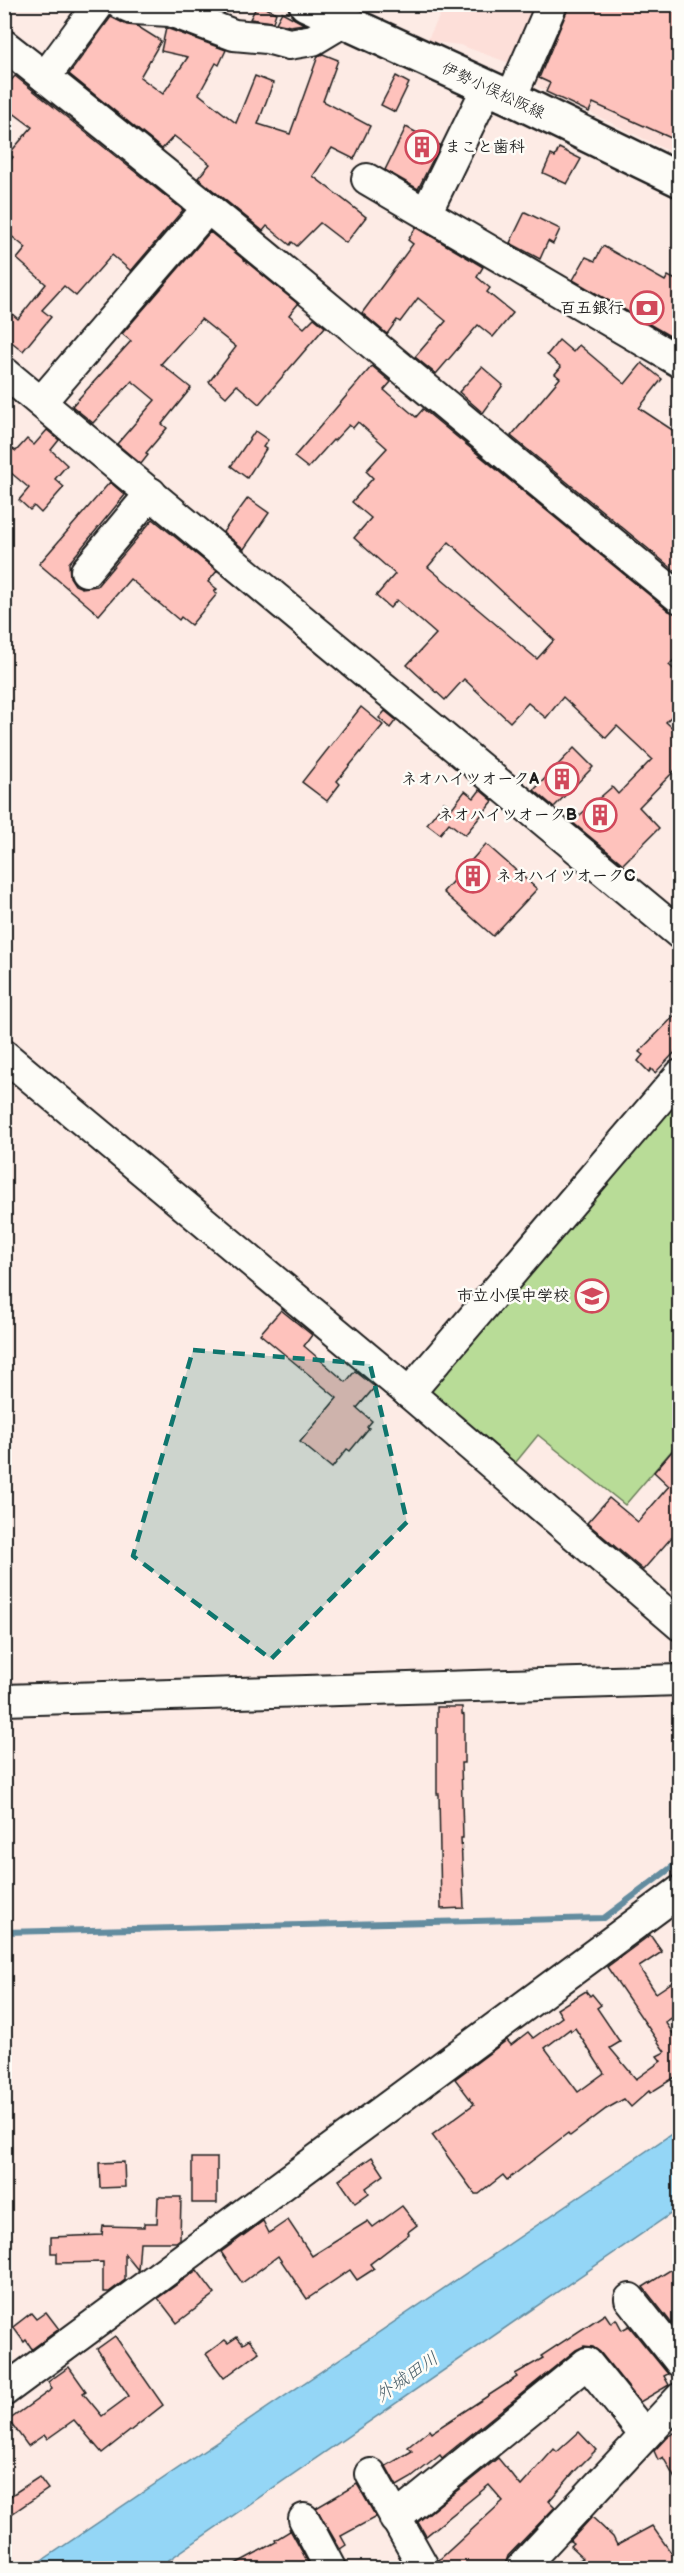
<svg xmlns="http://www.w3.org/2000/svg" width="684" height="2573" font-family="'Balsamiq Sans','Klee One',sans-serif">
  <style>
    .built { fill: #fddfd9 }
    .green { fill: #b8dc97; stroke: #6a7c5a; stroke-width: 1.5 }
    .water { fill: #94d6f6; stroke: #648c9f; stroke-width: 1.5 }
    .lines { fill: none; stroke-linecap: round; stroke-linejoin: round }
    .stream { stroke: #648c9f; stroke-width: 6 }
    .building { fill: #fec2bc; stroke: #1c1c1c; stroke-width: 1.5; fill-rule: evenodd }
    .minor-casing { stroke: #1c1c1c; stroke-width: 34 }
    .major-casing { stroke: #1c1c1c; stroke-width: 38 }
    .minor { stroke: #fdfcf7; stroke-width: 30 }
    .major { stroke: #fdfcf7; stroke-width: 33 }
    .marked { fill: #0f766e; fill-opacity: 0.2; stroke: #0f766e; stroke-width: 4.5; stroke-dasharray: 12 8; stroke-linejoin: round }
    .labels { text-anchor: middle; dominant-baseline: central; stroke-width: 5; stroke-linejoin: round; paint-order: stroke }
    .street-label { font-size: 16px; fill: #1c1c1c; stroke: #fdfcf7 }
    .poi-label { font-size: 16px; font-weight: bold; fill: #1c1c1c; stroke: #fdfcf7; text-anchor: end }
    .water-label { font-size: 18px; font-style: italic; fill: #465d68; stroke: #fdfcf7 }
  </style>
  <rect width="100%" height="100%" fill="#fdebe5"/>
  <filter id="ink" filterUnits="userSpaceOnUse"><feTurbulence type="fractalNoise" baseFrequency=".0167" numOctaves="2"/><feDisplacementMap in="SourceGraphic" scale="12" xChannelSelector="R" yChannelSelector="G"/><feConvolveMatrix kernelMatrix="1 2 1 2 8 2 1 2 1" color-interpolation-filters="sRGB"/></filter>
  <g filter="url(#ink)">
    <path class="built" d="M445,5H679V156L538,87L531,71L460,45L427,41Z"/>
    <path class="green" d="M679,1088V1442L625,1505L538,1435L512,1467L430,1397L428,1388Z"/>
    <path class="water" d="M679,2129V2208L157,2568H31Z"/>
    <g class="lines">
      <path class="stream" d="M4,1932L604,1918L680,1861"/>
    </g>
    <g class="building">
      <path d="M258,4L276,13L273,22L250,19Z"/>
      <path d="M570,4H680V142L593,103L589,112L546,92L550,83L539,78Z"/>
      <path d="M282,12L304,24L290,26L276,23Z"/>
      <path d="M111,17L127,25L137,26L161,41L140,77L163,94L188,57L161,51L166,28L226,50L219,65L216,63L199,94L236,123L255,76L273,83L258,124L290,134L318,56L323,54L338,60L323,101L370,126L354,159L332,148L313,176L366,217L346,243L320,223L297,246L292,242L290,245L267,226L263,231L198,178L210,164L174,136L162,149L69,74Z"/>
      <path d="M15,76L183,210L131,271L112,255L76,296L64,286L42,310L51,317L23,351L4,336V307L18,319L46,284L17,259L26,248L4,230V167L13,157L9,154L32,127L4,106V88Z"/>
      <path d="M396,76L409,83L395,112L381,105Z"/>
      <path d="M406,127L440,145L418,189L385,170Z"/>
      <path d="M559,148L581,159L567,184L543,173L551,155L555,157Z"/>
      <path d="M525,212L560,229L553,244L548,241L540,259L510,243Z"/>
      <path d="M416,227L483,267L477,277L490,288L487,292L513,313L493,337L478,325L436,374L415,357L446,321L418,298L400,322L397,320L387,334L362,313L413,244L408,240Z"/>
      <path d="M210,232L298,304L289,315L304,328L314,318L325,327L259,404L237,385L226,397L209,382L236,347L201,319L161,364L191,388L162,424L167,428L146,453L148,455L141,464L117,444L155,400L132,381L93,423L72,406L131,341L122,334Z"/>
      <path d="M603,246L665,281L668,276L680,282V332L675,339L573,280L586,257L595,261Z"/>
      <path d="M559,340L573,352L579,345L625,384L642,363L662,379L639,408L680,435V575L511,436L560,378L555,374L561,367L547,355Z"/>
      <path d="M372,366L391,382L384,390L416,417L423,409L669,611L680,615V654L669,665L680,675V707L666,722L680,735V765L639,807L659,828L623,864L572,822L612,787L618,794L652,759L617,726L606,738L563,697L546,718L528,703L510,722L464,679L445,700L407,665L436,634L397,600L390,608L376,596L395,574L354,538L371,518L352,502L373,478L366,471L387,448L358,422L353,428L349,425L334,441L333,440L308,468L294,457ZM449,542L554,640L537,659L428,567Z"/>
      <path d="M482,367L503,385L483,413L459,392Z"/>
      <path d="M47,430L59,440L51,450L67,465L55,479L64,487L41,513L34,506L30,510L19,500L29,488L4,467V455L11,448L16,451L27,439L34,445Z"/>
      <path d="M255,431L268,440L263,447L266,449L247,478L231,466Z"/>
      <path d="M110,482L125,495L69,563L70,577L75,585L82,588L97,586L153,519L217,571L208,582L217,589L214,592L217,594L191,625L181,617L179,620L130,579L99,615L39,564Z"/>
      <path d="M248,498L269,513L244,549L223,532Z"/>
      <path d="M361,707L383,725L337,781L340,784L327,801L302,782Z"/>
      <path d="M385,711L396,720L390,728L379,718Z"/>
      <path d="M574,748L593,767L554,807L534,790Z"/>
      <path d="M480,790L493,801L465,835L449,823L440,834L427,824L444,802L452,808L465,791L474,798Z"/>
      <path d="M486,844L537,889L493,936L443,892Z"/>
      <path d="M680,1010V1047L655,1073L651,1069L649,1072L638,1061L643,1055L639,1052Z"/>
      <path d="M281,1310L312,1335L304,1346L346,1382L355,1371L375,1387L357,1408L372,1421L367,1427L369,1428L350,1451L347,1449L332,1468L300,1442L337,1398L260,1334Z"/>
      <path d="M680,1442V1528L643,1570L587,1523L609,1498L638,1522L669,1486L654,1472Z"/>
      <path d="M437,1707H462V1714L464,1715V1763H461L463,1838H461L464,1908L441,1909L439,1794H437Z"/>
      <path d="M650,1935L662,1952L639,1967L656,1993L680,1977V2013L665,2022L680,2043V2074L650,2093L649,2091L631,2107L624,2099L606,2109L570,2136L568,2133L507,2180L503,2175L479,2194H475L432,2135L474,2104L455,2079L507,2040L511,2045L528,2032L533,2038L562,2017L557,2009L586,1991L590,1996L592,1994L601,2005L597,2008L620,2042L610,2048L636,2079L661,2061L657,2056L665,2052L607,1967ZM575,2028L604,2073L578,2092L545,2048L570,2029L571,2031Z"/>
      <path d="M372,2157L384,2175L366,2188L369,2193L355,2203L339,2180Z"/>
      <rect x="192" y="2158" width="25" height="45"/>
      <path d="M124,2162L125,2187L100,2188L99,2163Z"/>
      <path d="M158,2197H181L180,2239L176,2242H140L138,2270L125,2254V2280L109,2292H103V2262L57,2263V2253H51V2237L102,2235L103,2226L144,2227V2223H157Z"/>
      <path d="M402,2206L417,2225L408,2232L409,2234L370,2264L374,2269L357,2280L350,2270L307,2299L278,2256L242,2283L221,2252L263,2221L269,2233L288,2220L312,2256L368,2221L373,2227Z"/>
      <path d="M680,2264V2334L643,2287Z"/>
      <path d="M197,2270L215,2294L177,2323L158,2298Z"/>
      <path d="M46,2312L59,2329L32,2349L26,2340L24,2342L13,2327L31,2313L36,2319Z"/>
      <path d="M605,2314L611,2323L616,2319L622,2330L629,2326L668,2374L664,2376L669,2385L640,2402L600,2352L593,2347L584,2346L576,2350L442,2458L440,2455L411,2478L397,2486L386,2466L412,2451L408,2447L429,2430L431,2433L517,2377L515,2374L543,2358L541,2356Z"/>
      <path d="M115,2336L163,2405L102,2453L74,2420L47,2439L44,2435L28,2446L9,2420L52,2389L48,2382L69,2367L86,2391L83,2393L102,2416L129,2396L97,2349Z"/>
      <path d="M237,2337L243,2344L249,2340L259,2352L224,2378L206,2354L225,2340L228,2343Z"/>
      <path d="M680,2430V2488L663,2457L658,2460L654,2451L668,2436Z"/>
      <path d="M579,2432L596,2450L574,2472L549,2501L555,2507L508,2556L504,2568H441L439,2560L503,2501L489,2485L426,2536L418,2522L498,2458L521,2486L554,2449L557,2452Z"/>
      <path d="M39,2477L48,2489L4,2519V2500Z"/>
      <path d="M357,2484L376,2517L341,2536L346,2545L340,2549L316,2508Z"/>
      <path d="M592,2517L613,2537L617,2545L652,2526L680,2565V2568H566L583,2558L570,2546L573,2543L570,2541Z"/>
      <path d="M289,2528L311,2568H228L276,2542L275,2540L290,2531Z"/>
    </g>
    <g class="lines">
      <g class="minor-casing">
        <g id="minor">
          <path d="M122,4L134,9L170,11L234,35L267,38L289,44L313,40L343,22"/>
          <path d="M4,45C233,224 454,414 680,598"/>
          <path d="M45,77L99,4"/>
          <path d="M511,98L552,4"/>
          <path d="M367,179L680,362"/>
          <path d="M426,213L487,88"/>
          <path d="M4,372L680,934"/>
          <path d="M41,402L208,208"/>
          <path d="M86,571L151,493"/>
          <path d="M4,1055L409,1393L680,1625"/>
          <path d="M409,1393L680,1075"/>
          <path d="M4,1700L680,1680"/>
          <path d="M630,2299L680,2362"/>
          <path d="M4,2391L680,1891"/>
          <path d="M371,2474L424,2568"/>
          <path d="M304,2519L330,2568"/>
          <path d="M395,2519L587,2363L645,2435"/>
          <path d="M521,2568L680,2398"/>
        </g>
      </g>
      <g class="major-casing">
        <path id="major" d="M306,4L511,98L680,180"/>
      </g>
      <use href="#minor" class="minor"/>
      <use href="#major" class="major"/>
    </g>
  </g>
  <path class="marked" d="M193,1350L370,1364L407,1522L271,1659L133,1556Z"/>
  <defs>
    <g id="building-ring" transform="scale(1.725)"><circle r="9.5" fill="#fdfcf7" stroke="#d1495b" stroke-width="1.5"/><path d="M-4-6H4V6H1V3H-1V6H-4ZM-2.5-4.3h1.7v1.8h-1.7ZM.8-4.3h1.7v1.8H.8ZM-2.5-1h1.7V.8h-1.7ZM.8-1h1.7V.8H.8Z" fill="#d1495b"/></g>
    <g id="bank-ring" transform="scale(1.725)"><circle r="9.5" fill="#fdfcf7" stroke="#d1495b" stroke-width="1.5"/><path d="M-6-4H6V4H-6ZM0-2.3a2.3 2.3 0 1 0 0 4.6a2.3 2.3 0 1 0 0-4.6Z" fill="#d1495b"/></g>
    <g id="school-ring" transform="scale(1.725)"><circle r="9.5" fill="#fdfcf7" stroke="#d1495b" stroke-width="1.5"/><path d="M0-5L7-2L0 1L-7-2ZM-4 1L0 2.5L4 1V4Q0 6-4 4Z" fill="#d1495b"/></g>
  </defs>
  <g fill-rule="evenodd">
    <use href="#building-ring" x="422" y="147"/>
    <use href="#bank-ring" x="647" y="308"/>
    <use href="#building-ring" x="562" y="779"/>
    <use href="#building-ring" x="600" y="815"/>
    <use href="#building-ring" x="473" y="876"/>
    <use href="#school-ring" x="592" y="1296"/>
  </g>
  <g class="labels">
    <g class="street-label">
      <text transform="translate(493 91) rotate(25)">伊勢小俣松阪線</text>
    </g>
    <g class="poi-label">
      <text x="445" y="147" text-anchor="start">まこと歯科</text>
      <text x="624" y="308">百五銀行</text>
      <text x="539" y="779">ネオハイツオークA</text>
      <text x="577" y="815">ネオハイツオークB</text>
      <text x="496" y="876" text-anchor="start">ネオハイツオークC</text>
      <text x="569" y="1296">市立小俣中学校</text>
    </g>
    <g class="water-label">
      <text transform="translate(407 2377) rotate(-35)">外城田川</text>
    </g>
  </g>
  <rect width="684" height="2573" fill="none" stroke="#fdfcf7" stroke-width="24"/>
  <rect x="12" y="12" width="660" height="2549" fill="none" stroke="#1c1c1c" stroke-width="2" filter="url(#ink)"/>
</svg>
